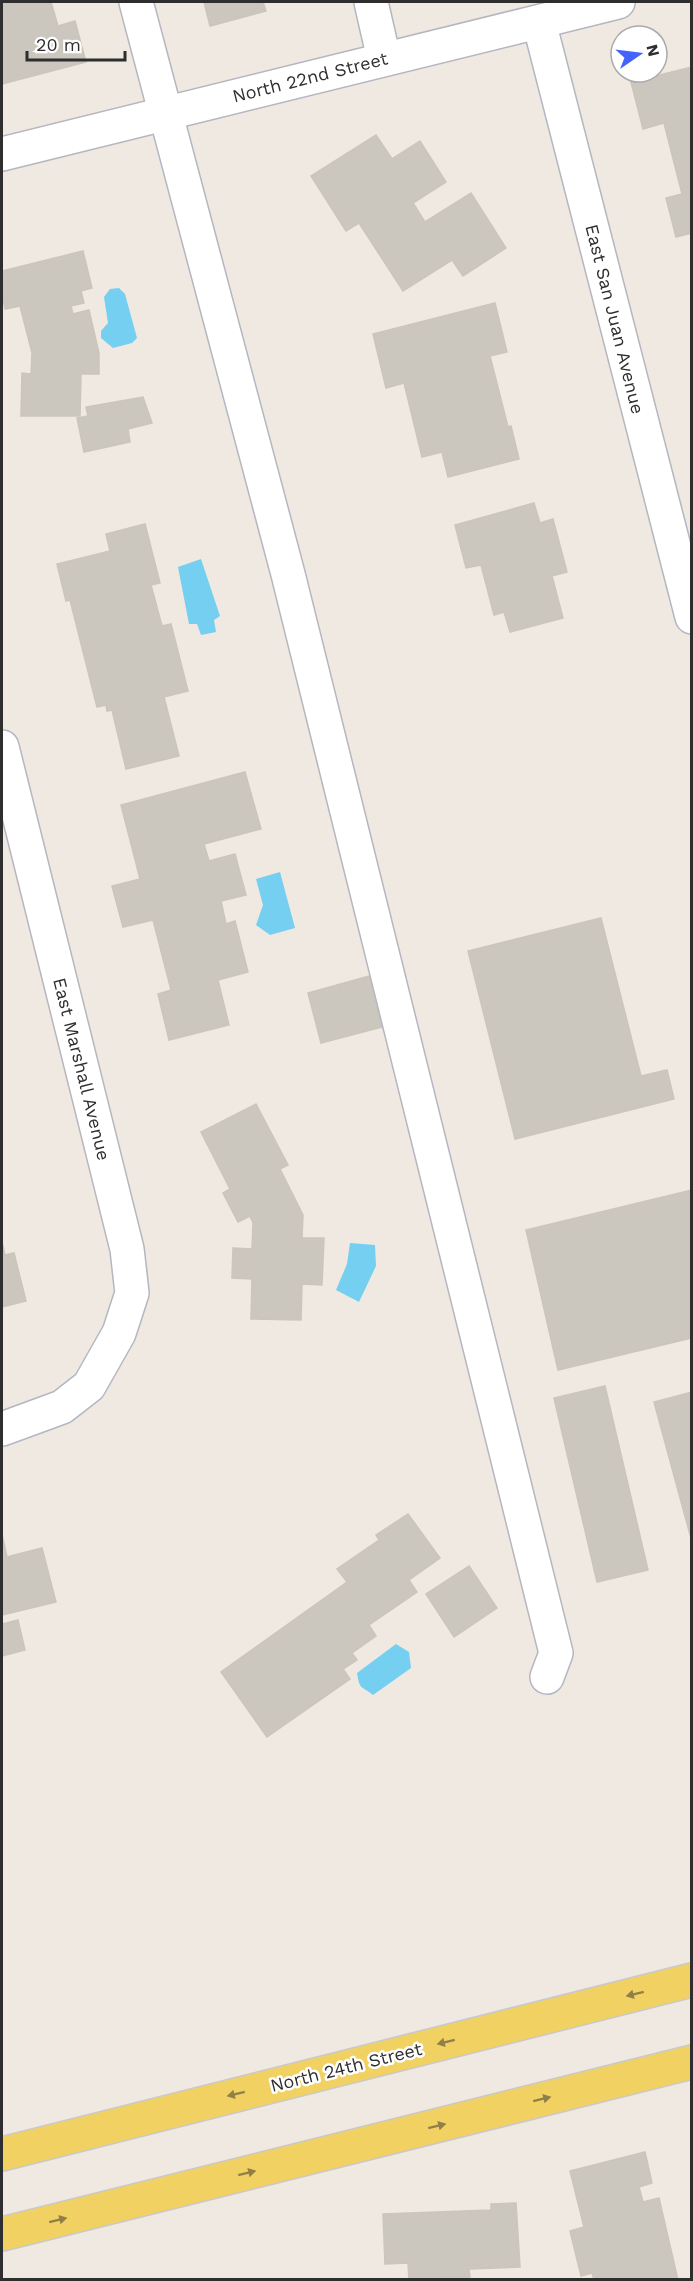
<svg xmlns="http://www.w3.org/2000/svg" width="693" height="2281" font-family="'Work Sans',sans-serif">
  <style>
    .water { fill: #75cff0 }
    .building { fill: #cbc7bf; stroke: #cbc5ba; stroke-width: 1.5 }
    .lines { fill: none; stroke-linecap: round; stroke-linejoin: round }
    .minor-casing { stroke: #b4b7c1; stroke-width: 36 }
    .major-casing { stroke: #c9c9c9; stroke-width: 36 }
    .minor { stroke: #fff; stroke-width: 33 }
    .major { stroke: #f2d163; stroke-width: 33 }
    .oneway { fill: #908048 }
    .labels { text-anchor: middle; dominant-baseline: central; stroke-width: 5; stroke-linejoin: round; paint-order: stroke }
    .street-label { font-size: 18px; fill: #2e2e2e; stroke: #fff }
  </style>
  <rect width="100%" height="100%" fill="#efe9e1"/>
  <g class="water">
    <path d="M119,288L125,294L137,338L132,343L113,348L101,338V331L108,323L104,297L110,289Z"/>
    <path d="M201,559L220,616L214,620L216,632L201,635L197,624H189L178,567Z"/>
    <path d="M280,872L295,928L270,935L256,925L263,905L256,879Z"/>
    <path d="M350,1243L375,1245L376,1266L359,1302L336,1290L347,1264Z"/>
    <path d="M396,1644L409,1652L411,1668L373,1695C361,1685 360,1691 357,1673Z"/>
  </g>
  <g class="building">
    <path d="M2,2H51L58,26L75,21L86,62L2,84Z"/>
    <path d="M204,2H263L266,11L210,26Z"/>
    <path d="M692,67V233L676,237L666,198L682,194L664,123L643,129L631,82Z"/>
    <path d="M376,135L392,159L420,141L446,182L413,203L425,222L471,193L506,248L463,276L452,260L403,291L359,223L346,231L311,176Z"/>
    <path d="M83,251L92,288L81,291L84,303L71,306L73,314L89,310L99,353V374H81L80,416H21L22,373L31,374L32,353L20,306L5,309L2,293V271Z"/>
    <path d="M495,303L507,352L490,356L508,427L511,426L519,459L448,477L442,452L422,457L404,383L386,388L373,334Z"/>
    <path d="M143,397L152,423L128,429L130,442L84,452L77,418L88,416L86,407Z"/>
    <path d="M534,503L540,523L553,519L567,572L552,576L563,618L510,632L504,612L494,615L481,565L466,568L455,525Z"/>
    <path d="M145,524L160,583L151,585L162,626L171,624L188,691L164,697L179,756L126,769L112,710L107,711L106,705L97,707L70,600L66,601L57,564L110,551L106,534Z"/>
    <path d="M245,772L261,829L204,844L209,861L235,854L246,895L221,901L226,924L235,921L248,972L218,980L229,1025L169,1040L158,994L171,990L153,920L123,927L112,886L140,879L121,805Z"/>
    <path d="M601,918L641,1076L667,1070L674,1099L515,1139L468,951Z"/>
    <path d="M373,975L386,1026L321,1043L308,993Z"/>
    <path d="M256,1104L288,1165L280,1169L303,1215L302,1238H324L322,1285L302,1284L301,1320L251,1319L252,1279L232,1278L233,1248L252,1249L253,1223L250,1216L238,1222L223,1193L230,1189L201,1132Z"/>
    <path d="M692,1190V1338L558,1370L526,1230Z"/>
    <path d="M2,1242L5,1255L14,1253L26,1301L2,1307Z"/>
    <path d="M605,1386L648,1570L597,1582L554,1398Z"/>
    <path d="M692,1392V1542L654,1402Z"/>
    <path d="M408,1514L440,1558L409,1580L417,1592L369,1625L376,1636L352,1653L357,1660L343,1669L350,1679L267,1737L221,1672L347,1582L337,1569L379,1540L376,1535Z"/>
    <path d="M2,1534L7,1557L42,1548L56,1602L2,1615Z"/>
    <path d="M469,1566L497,1608L454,1637L426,1594Z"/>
    <path d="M18,1620L25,1650L2,1656V1624Z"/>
    <path d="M645,2152L652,2183L639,2187L643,2202L659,2198L678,2280H594L592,2273L581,2276L570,2231L584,2227L570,2171Z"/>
    <path d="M516,2203L520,2267L469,2269L470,2277L409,2280L408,2263L385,2264L383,2214L491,2210V2204Z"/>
  </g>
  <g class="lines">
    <g class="minor-casing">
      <g id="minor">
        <path d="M136,2L288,574L556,1653L547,1677"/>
        <path d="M371,2L384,59"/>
        <path d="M539,22L692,617"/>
        <path d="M2,154L618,2"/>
        <path d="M2,747L127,1249L132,1293L119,1333L89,1386L62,1407L2,1429"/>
      </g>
    </g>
    <g class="major-casing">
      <g id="major">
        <path d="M2,2154L692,1980"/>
        <path d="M2,2234L692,2062"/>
      </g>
    </g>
    <use href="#minor" class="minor"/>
    <use href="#major" class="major"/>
  </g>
  <defs><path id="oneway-solid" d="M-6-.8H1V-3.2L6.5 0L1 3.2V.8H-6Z" transform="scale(1.5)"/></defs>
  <g class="oneway">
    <use href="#oneway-solid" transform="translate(635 1994) rotate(166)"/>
    <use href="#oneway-solid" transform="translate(446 2042) rotate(166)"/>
    <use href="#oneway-solid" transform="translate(236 2094) rotate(166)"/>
    <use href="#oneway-solid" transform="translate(542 2099) rotate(-14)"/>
    <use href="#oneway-solid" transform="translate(437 2126) rotate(-14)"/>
    <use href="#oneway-solid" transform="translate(247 2173) rotate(-14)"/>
    <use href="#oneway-solid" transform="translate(58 2220) rotate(-14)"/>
  </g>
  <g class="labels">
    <g class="street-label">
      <text transform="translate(310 77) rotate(-14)">North 22nd Street</text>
      <text transform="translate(615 319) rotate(76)">East San Juan Avenue</text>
      <text transform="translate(82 1069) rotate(76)">East Marshall Avenue</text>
      <text transform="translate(346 2067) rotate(-14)">North 24th Street</text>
    </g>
  </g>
  <rect width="693" height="2281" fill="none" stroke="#2e2e2e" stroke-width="6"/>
  <g transform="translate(639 54) rotate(76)"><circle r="28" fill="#ffffff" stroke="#ababab" stroke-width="1.5"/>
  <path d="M0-4.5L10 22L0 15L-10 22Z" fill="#4264fb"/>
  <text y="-9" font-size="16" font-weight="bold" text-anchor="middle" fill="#2e2e2e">N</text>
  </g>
  <path d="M27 51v9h98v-9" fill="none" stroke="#2e2e2e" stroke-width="3"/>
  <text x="36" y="51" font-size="18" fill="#2e2e2e" stroke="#ffffff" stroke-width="4.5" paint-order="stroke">20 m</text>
</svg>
